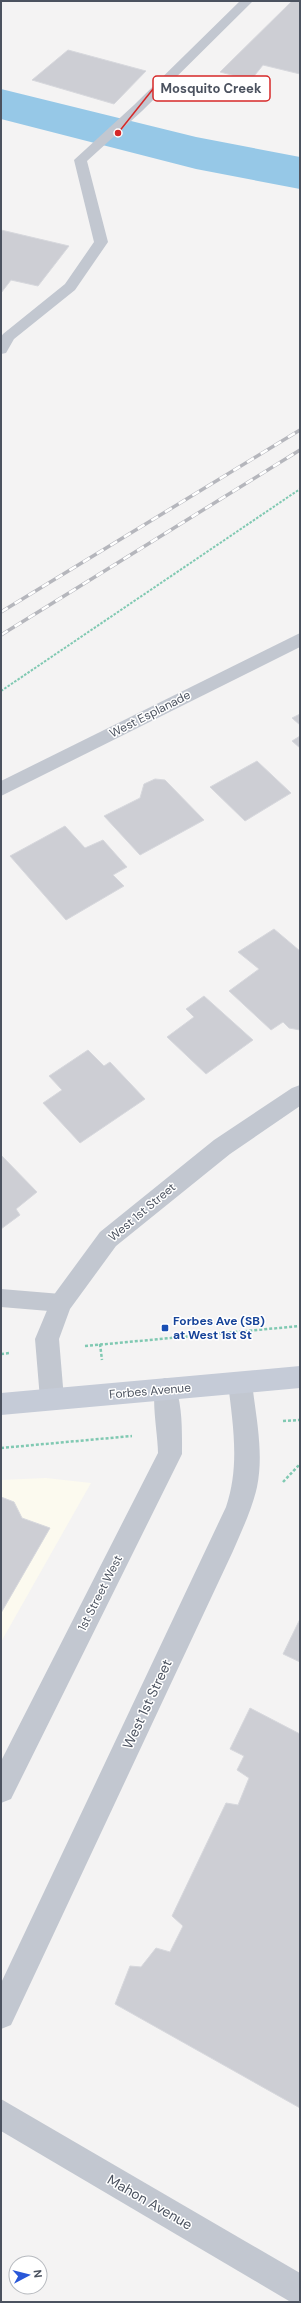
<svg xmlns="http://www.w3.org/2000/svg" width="301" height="2303" font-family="'DM Sans',sans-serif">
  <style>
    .commercial { fill: #fcfaef }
    .water { fill: #96c8e7 }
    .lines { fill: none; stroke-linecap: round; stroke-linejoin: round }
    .river { fill: #96c8e7; fill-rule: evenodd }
    .building { fill: #cdced4; stroke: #d7d8dd }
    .path-far1 { stroke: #80c9b2; stroke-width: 2; stroke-dasharray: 2.5 1.5; stroke-linecap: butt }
    .path { stroke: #80c9b2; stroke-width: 2.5; stroke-dasharray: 3 2; stroke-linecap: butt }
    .lane { fill: #c2c7d0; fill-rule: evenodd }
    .street { fill: #c2c7d0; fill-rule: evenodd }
    .secondary { fill: #c5cbd7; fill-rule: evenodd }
    .rail-casing { stroke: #b5b6bc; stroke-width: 3.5 }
    .rail { stroke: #fff; stroke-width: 2.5; stroke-dasharray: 8; stroke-linecap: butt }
    .transit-dot { fill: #1a4fb4; stroke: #fff; stroke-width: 1.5 }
    .labels { text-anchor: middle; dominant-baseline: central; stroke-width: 3; stroke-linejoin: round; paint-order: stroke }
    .street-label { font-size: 12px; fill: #4b525f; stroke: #fff }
    .transit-label { font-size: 12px; font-weight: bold; fill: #164399; stroke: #fff; text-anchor: start }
    .near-street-label { font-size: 14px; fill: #4b525f; stroke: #fff }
    .leader { fill: none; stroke: #d62828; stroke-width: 1.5 }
    .callout-dot { fill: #d62828; stroke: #fff; stroke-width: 1.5 }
    .callout { fill: #fff; stroke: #d62828; stroke-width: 1.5 }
    .callout-label { font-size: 13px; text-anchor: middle; font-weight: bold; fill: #4b525f }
  </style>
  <rect width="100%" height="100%" fill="#f4f3f3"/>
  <path class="commercial" d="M46,1478L91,1483L1,1642V1480Z"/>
  <path class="water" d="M1,91L108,117L91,132L61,130L1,117Z"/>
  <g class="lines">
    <path class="river" d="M1,89L196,137L300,157V189L196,169L1,119Z"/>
  </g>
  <g class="building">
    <path d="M292,1H300V74L263,65L251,80L220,72Z"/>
    <path d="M68,50L146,71L114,104L32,80Z"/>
    <path d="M1,230L69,246L38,286L11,280L1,293Z"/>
    <path d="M300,714V725L292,718Z"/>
    <path d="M300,736V748L292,741Z"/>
    <path d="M257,761L291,793L245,821L210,787Z"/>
    <path d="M155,779L165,780L204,820L140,855L104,816L140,798L144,784Z"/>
    <path d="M65,826L85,848L103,840L127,867L113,875L124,886L66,920L10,856Z"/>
    <path d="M274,929L300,951V1030L289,1028L283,1022L271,1030L229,991L259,969L238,952Z"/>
    <path d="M204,996L253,1040L206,1074L167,1037L194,1017L186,1009Z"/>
    <path d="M88,1050L104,1066L110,1062L145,1099L80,1143L43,1103L62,1090L49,1076Z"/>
    <path d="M1,1155L37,1192L16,1209L20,1215L1,1229Z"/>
    <path d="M1,1497L14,1502L22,1518L50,1528L1,1613Z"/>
    <path d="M300,1619V1662L283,1654Z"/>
    <path d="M250,1708L300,1734V2108L115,2004L130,1966L141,1967L156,1948L170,1952L183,1926L172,1916L226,1803L238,1805L249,1778L237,1770L244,1756L230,1749Z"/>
  </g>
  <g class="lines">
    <path class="path-far1" d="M1,691L300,489"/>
    <g class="path">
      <path d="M100,1344L102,1360"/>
      <path d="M85,1346L300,1326"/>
      <path d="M1,1354L10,1353"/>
      <path d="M283,1421L300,1420"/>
      <path d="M1,1448L132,1436"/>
      <path d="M283,1482L300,1464"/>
    </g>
    <g class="lane">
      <path d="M240,1H253L142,111L87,161L108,242L75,290L14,339L6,353L1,354V337L3,334L65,284L94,242L74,160L134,105Z"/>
      <path d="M1,1289L61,1294L68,1296L72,1303L68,1310L61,1312L1,1307Z"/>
    </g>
    <g class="street">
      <path d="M300,633V647L1,796V781Z"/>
      <path d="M300,1085V1106L230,1154L116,1246L70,1309L59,1339L64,1399L60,1407L52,1410L44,1407L40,1399L35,1339L53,1296L100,1232L214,1140L292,1088Z"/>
      <path d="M240,1372L248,1375L252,1383C256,1417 264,1453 257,1487C252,1509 242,1530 233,1551L11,2025L1,2029V1983L226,1507C240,1466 233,1425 228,1383L232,1375Z"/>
      <path d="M165,1378L173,1381C183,1402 182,1431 182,1454L11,1799L1,1803V1761L158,1453C158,1434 150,1396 157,1381Z"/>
      <path d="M1,2099L300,2273V2302L289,2301L1,2131Z"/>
    </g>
    <path class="secondary" d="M300,1366V1388L1,1415V1393Z"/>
    <g class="rail-casing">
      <g id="rail">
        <path d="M1,612L300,430"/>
        <path d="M1,635L300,450"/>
      </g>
    </g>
    <use href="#rail" class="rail"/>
  </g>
  <rect class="transit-dot" x="161" y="1324" width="8" height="8" rx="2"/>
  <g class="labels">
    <g class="street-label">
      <text transform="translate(150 714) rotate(-27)">West Esplanade</text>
      <text transform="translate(142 1212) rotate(-40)">West 1st Street</text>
      <text transform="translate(150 1391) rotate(-5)">Forbes Avenue</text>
      <text transform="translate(100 1593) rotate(-63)">1st Street West</text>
    </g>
    <g class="transit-label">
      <text x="173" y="1321">Forbes Ave (SB)<tspan x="173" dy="14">at West 1st St</tspan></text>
    </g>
    <g class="near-street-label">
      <text transform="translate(147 1704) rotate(-65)">West 1st Street</text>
      <text transform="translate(150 2202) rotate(30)">Mahon Avenue</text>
    </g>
  </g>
  <path class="leader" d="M118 133L153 89"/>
  <circle class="callout-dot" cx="118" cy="133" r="4"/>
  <rect class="callout" x="153" y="76" width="117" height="25" rx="4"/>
  <g class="callout-label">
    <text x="211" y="93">Mosquito Creek</text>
  </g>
  <rect width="301" height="2303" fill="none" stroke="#4b525f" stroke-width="4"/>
  <g transform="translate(28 2275) rotate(83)"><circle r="19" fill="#ffffff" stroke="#b7babf"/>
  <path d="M0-3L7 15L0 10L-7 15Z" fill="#2957d8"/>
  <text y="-6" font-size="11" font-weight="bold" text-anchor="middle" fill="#4b525f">N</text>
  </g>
</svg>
